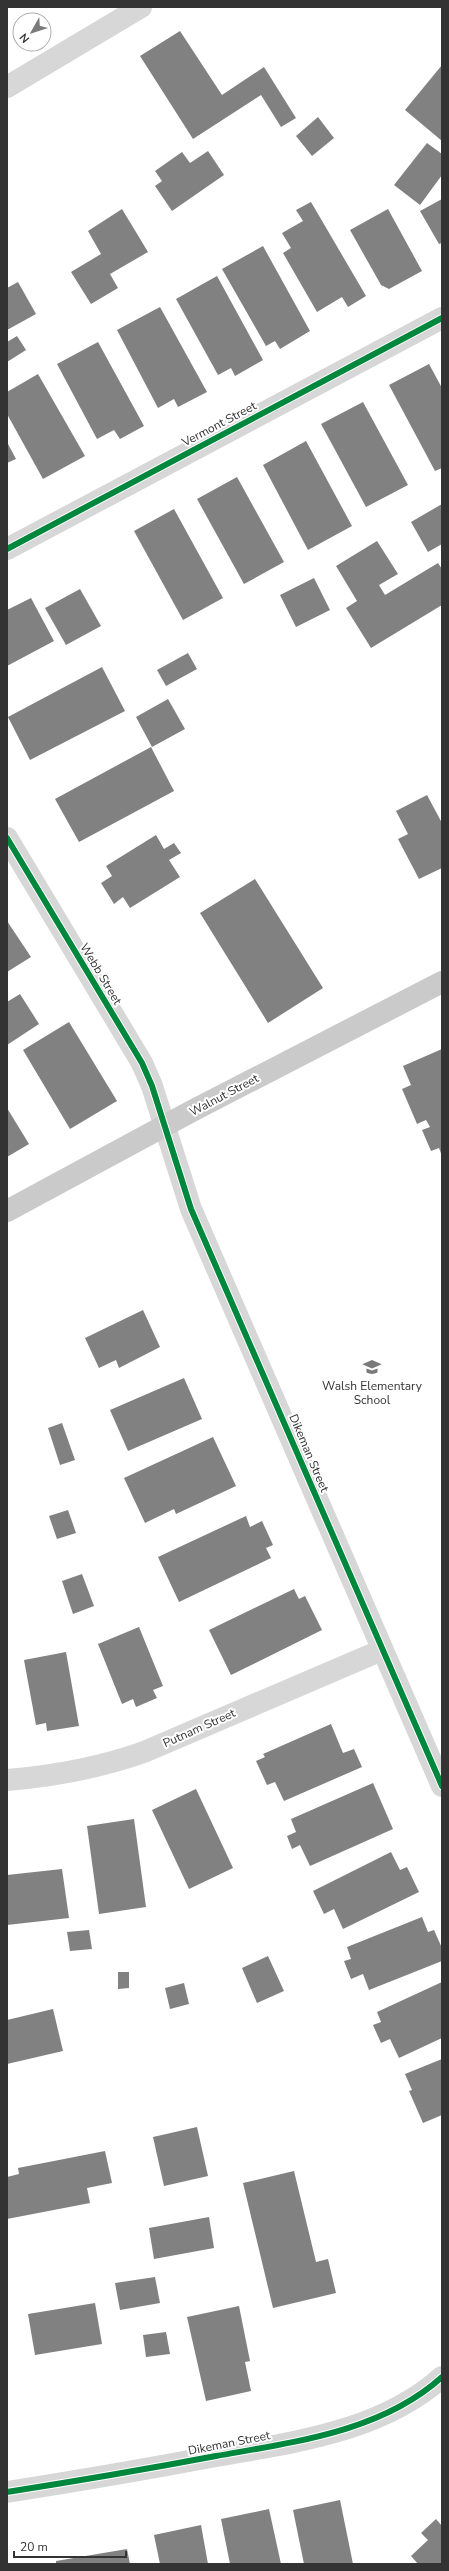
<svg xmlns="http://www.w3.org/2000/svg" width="449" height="2571" font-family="'Nunito Sans',sans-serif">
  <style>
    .building { fill: #818181 }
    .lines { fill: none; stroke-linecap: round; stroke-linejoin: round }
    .minor { stroke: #d7d7d7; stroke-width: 22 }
    .major { stroke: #cacaca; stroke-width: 22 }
    .cycleway-casing { stroke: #fff; stroke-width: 8 }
    .cycleway { stroke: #00873e; stroke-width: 6 }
    .labels { text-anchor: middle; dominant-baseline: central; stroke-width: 4; stroke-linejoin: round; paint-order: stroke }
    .street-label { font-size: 12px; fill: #333; stroke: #fff }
    .poi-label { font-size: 12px; fill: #333; stroke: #fff }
  </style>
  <rect width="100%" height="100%" fill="#fff"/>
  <g class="building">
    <path d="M180,31L222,95L264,67L296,118L281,127L261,95L193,139L140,56Z"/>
    <path d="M442,65V141L405,110Z"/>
    <path d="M318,117L334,138L312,156L296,136Z"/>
    <path d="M427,143L442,154V175L420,205L394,185Z"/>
    <path d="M208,151L224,175L172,211L155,186L162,181L155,171L182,152L190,163Z"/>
    <path d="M442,199V243L439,244L420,211Z"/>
    <path d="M311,202L366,296L348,307L342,297L317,312L283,253L291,248L282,233L303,221L296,210Z"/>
    <path d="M122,209L148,252L110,274L118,288L91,304L71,272L101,254L88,231Z"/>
    <path d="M388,209L422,271L389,289L381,285L350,230Z"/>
    <path d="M263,246L310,331L280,349L275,341L266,346L222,269Z"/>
    <path d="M217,276L263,360L235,376L231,368L218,375L176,299Z"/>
    <path d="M18,282L36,314L7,330V288Z"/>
    <path d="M160,307L207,392L178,407L174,399L158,408L117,330Z"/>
    <path d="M17,336L26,350L7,362V342Z"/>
    <path d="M98,342L144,426L120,439L114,430L97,439L57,364Z"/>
    <path d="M429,364L442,388V468L435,471L389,385Z"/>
    <path d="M38,374L85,456L43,479L7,414V392Z"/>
    <path d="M363,402L408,485L366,507L321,424Z"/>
    <path d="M306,441L352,526L308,550L263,465Z"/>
    <path d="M7,442L16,459L7,463Z"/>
    <path d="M237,477L284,562L244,584L197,499Z"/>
    <path d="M442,504V544L428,552L411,522Z"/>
    <path d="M174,509L223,598L183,620L134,531Z"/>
    <path d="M377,541L398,574L379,585L385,595L438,563L442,569V605L371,648L346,608L357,601L336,566Z"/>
    <path d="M314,578L330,610L296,627L280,595Z"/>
    <path d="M80,589L101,626L66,645L45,608Z"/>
    <path d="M31,598L54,641L7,666V610Z"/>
    <path d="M188,653L197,669L166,686L157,670Z"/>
    <path d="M102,667L125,711L30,760L8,717Z"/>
    <path d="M168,699L185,729L152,747L136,717Z"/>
    <path d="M151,747L174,791L79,842L55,799Z"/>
    <path d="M427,795L442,823V868L419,879L398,839L408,834L396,811Z"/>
    <path d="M156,835L164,849L174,843L181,853L169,860L180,877L130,908L123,897L114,904L101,883L112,876L106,866Z"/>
    <path d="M255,879L323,988L268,1023L200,913Z"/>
    <path d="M7,921L31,957L7,972Z"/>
    <path d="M20,994L39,1024L7,1045V1002Z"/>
    <path d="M69,1022L117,1101L70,1129L23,1050Z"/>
    <path d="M442,1049V1156L439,1148L431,1151L422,1130L430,1127L426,1120L417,1124L402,1089L411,1085L403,1066Z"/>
    <path d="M7,1108L29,1144L7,1157Z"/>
    <path d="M143,1310L160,1347L119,1368L116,1360L99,1368L85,1338Z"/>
    <path d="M184,1378L202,1419L128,1451L110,1410Z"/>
    <path d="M62,1423L75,1460L60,1465L48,1428Z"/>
    <path d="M213,1437L236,1486L176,1514L174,1509L145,1523L124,1478Z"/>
    <path d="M68,1510L76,1533L57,1539L49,1516Z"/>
    <path d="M246,1516L250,1527L262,1521L273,1545L266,1548L271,1558L179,1602L158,1557Z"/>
    <path d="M82,1574L94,1606L73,1614L62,1581Z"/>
    <path d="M294,1589L299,1599L305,1596L322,1630L231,1675L209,1630Z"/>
    <path d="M139,1627L163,1686L153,1690L157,1698L136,1707L133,1699L122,1704L98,1644Z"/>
    <path d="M66,1652L79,1726L47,1731L46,1723L36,1725L24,1660Z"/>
    <path d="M331,1724L343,1753L354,1749L362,1767L284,1801L275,1782L267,1785L256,1761L265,1757L263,1754Z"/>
    <path d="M373,1783L393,1829L310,1866L300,1845L292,1849L287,1836L296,1832L291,1819Z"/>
    <path d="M196,1789L233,1868L189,1889L152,1810Z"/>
    <path d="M134,1819L146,1907L99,1914L87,1826Z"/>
    <path d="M391,1852L400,1870L407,1867L419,1892L343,1929L334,1909L324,1914L313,1891Z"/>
    <path d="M62,1869L69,1918L7,1925V1875Z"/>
    <path d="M422,1917L428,1932L434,1930L442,1948V1961L369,1990L363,1974L351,1979L344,1961L351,1959L347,1947Z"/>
    <path d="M89,1930L92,1949L70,1951L67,1932Z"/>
    <path d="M268,1956L284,1991L257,2003L242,1968Z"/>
    <path d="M118,1972H129V1988L118,1989Z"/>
    <path d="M442,1982V2038L399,2058L390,2039L381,2043L373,2025L381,2022L377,2012Z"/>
    <path d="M184,1983L189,2004L170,2009L165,1988Z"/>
    <path d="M53,2009L63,2051L7,2064V2020Z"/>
    <path d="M442,2059V2115L423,2123L409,2091L412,2090L405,2074Z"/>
    <path d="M197,2127L208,2176L164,2186L153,2137Z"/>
    <path d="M105,2151L112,2183L87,2188L90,2203L7,2219V2177L19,2174L18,2168Z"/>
    <path d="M294,2171L316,2262L328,2259L336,2293L273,2308L243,2183Z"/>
    <path d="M209,2217L214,2248L154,2259L149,2228Z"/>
    <path d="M155,2277L160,2303L120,2310L115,2283Z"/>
    <path d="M95,2303L102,2344L35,2355L28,2314Z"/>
    <path d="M239,2306L250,2361L245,2362L251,2391L206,2401L187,2317Z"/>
    <path d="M166,2332L170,2354L146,2357L143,2335Z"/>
    <path d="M340,2500L353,2564H304L293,2510Z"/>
    <path d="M269,2509L281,2564H230L221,2519Z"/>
    <path d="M436,2519L442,2526V2564H418L411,2556L428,2540L421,2533Z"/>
    <path d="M201,2525L208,2564H160L154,2535Z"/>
    <path d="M127,2549L130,2564H56V2561Z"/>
  </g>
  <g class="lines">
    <g class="minor">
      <path d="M7,87L141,7"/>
      <path d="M7,549L442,318"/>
      <path d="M7,838L142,1063L152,1086L191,1209L442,1786"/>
      <path d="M7,1780C54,1776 99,1768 144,1752L382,1650"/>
      <path d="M7,2492C77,2481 147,2469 216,2456C294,2442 381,2432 442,2377"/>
    </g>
    <path class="major" d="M7,1211L192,1111L442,982"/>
    <g class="cycleway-casing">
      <g id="cycleway">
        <path d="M7,549L442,318"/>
        <path d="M7,838L142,1063L152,1086L191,1209L442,1786"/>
        <path d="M7,2492C77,2481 147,2469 216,2456C294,2442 381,2432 442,2377"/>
      </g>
    </g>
    <use href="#cycleway" class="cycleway"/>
  </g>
  <defs>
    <g id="school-bare" transform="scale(1.38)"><path d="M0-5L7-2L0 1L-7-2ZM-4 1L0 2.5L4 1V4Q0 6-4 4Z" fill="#7a7a7a" stroke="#fff" stroke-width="2.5" paint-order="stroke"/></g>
  </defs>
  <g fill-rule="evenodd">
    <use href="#school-bare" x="372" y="1367"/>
  </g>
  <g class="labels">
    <g class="street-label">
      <text transform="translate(219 424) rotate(-28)">Vermont Street</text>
      <text transform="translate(101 974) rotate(59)">Webb Street</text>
      <text transform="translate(224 1095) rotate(-28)">Walnut Street</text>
      <text transform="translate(309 1453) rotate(67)">Dikeman Street</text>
      <text transform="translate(199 1728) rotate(-24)">Putnam Street</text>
      <text transform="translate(229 2443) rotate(-11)">Dikeman Street</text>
    </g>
    <g class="poi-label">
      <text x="372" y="1386">Walsh Elementary<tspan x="372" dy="14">School</tspan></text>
    </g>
  </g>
  <rect width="449" height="2571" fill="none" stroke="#333333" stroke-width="16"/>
  <g transform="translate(32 32) rotate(231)"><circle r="19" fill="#ffffff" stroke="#adadad"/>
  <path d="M0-3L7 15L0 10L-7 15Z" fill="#7a7a7a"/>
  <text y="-6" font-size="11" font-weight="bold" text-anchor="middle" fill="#333333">N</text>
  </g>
  <path d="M14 2551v6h112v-6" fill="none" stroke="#333333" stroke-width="2"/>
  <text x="20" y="2551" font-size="12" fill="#333333" stroke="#ffffff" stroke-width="3" paint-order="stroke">20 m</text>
</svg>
